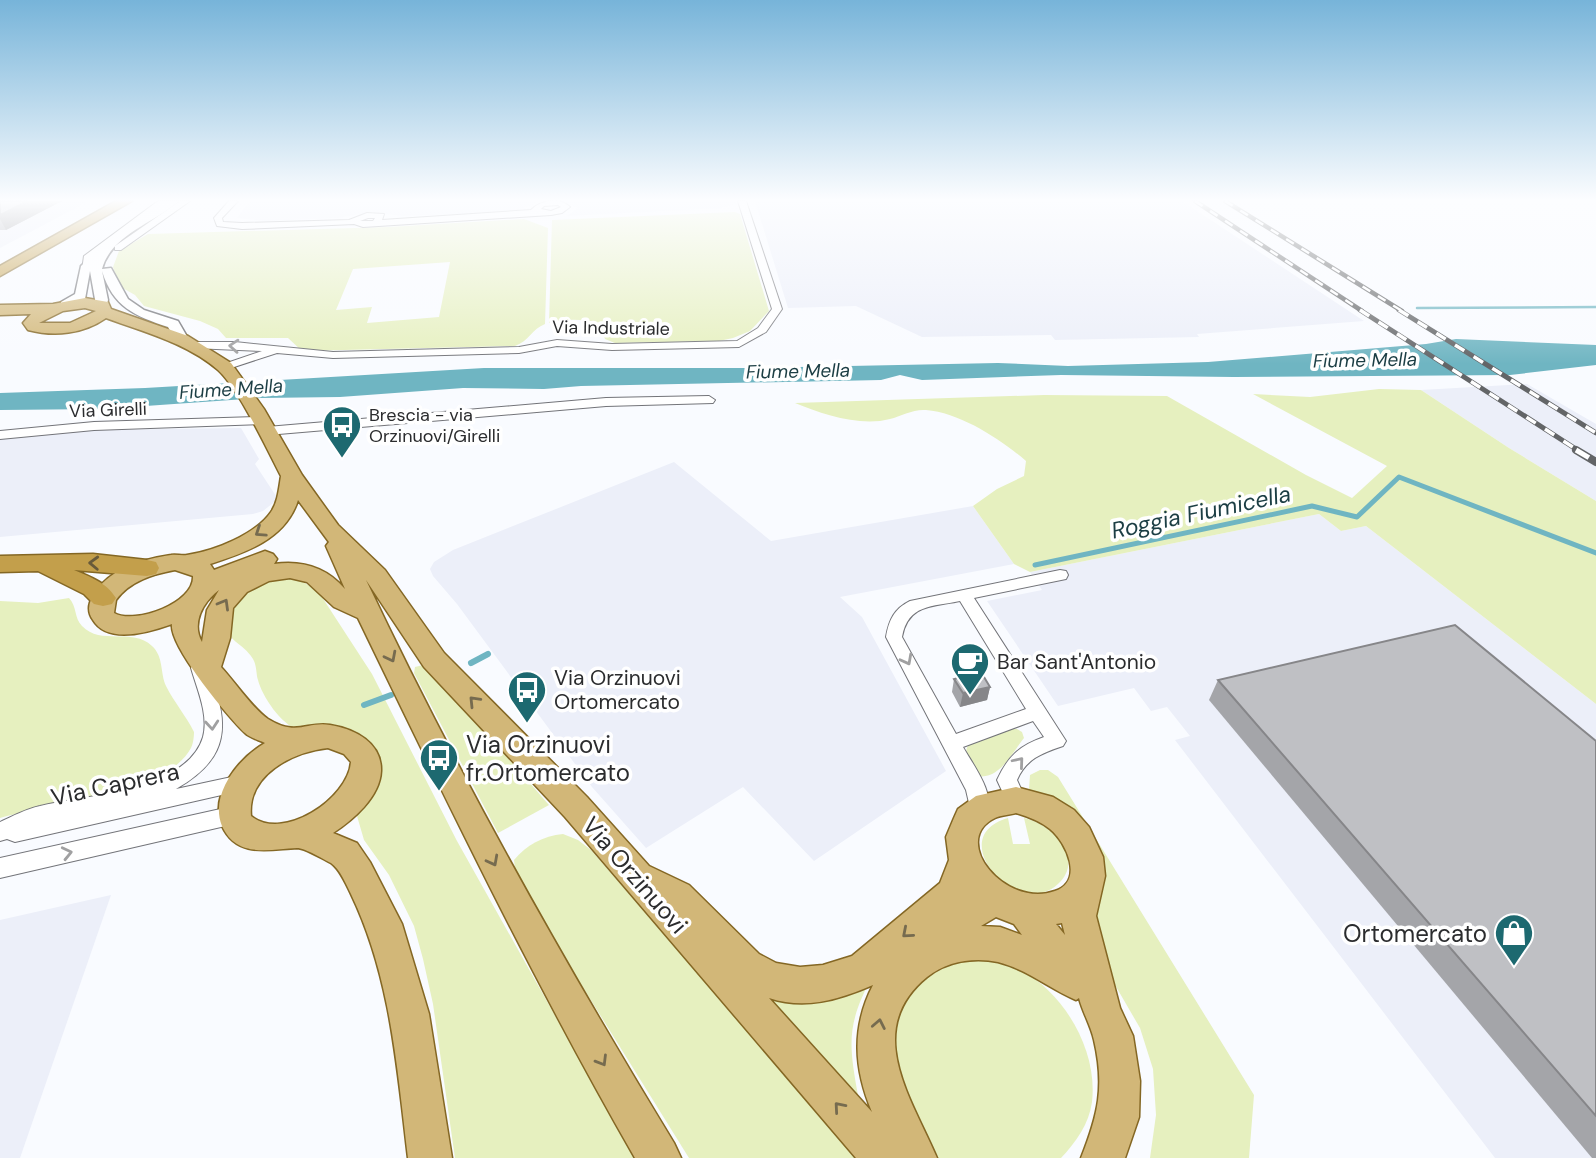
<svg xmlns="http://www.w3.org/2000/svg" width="1596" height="1158" font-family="'DM Sans',sans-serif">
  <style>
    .built { fill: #eceff9 }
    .green { fill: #e6f0bf; fill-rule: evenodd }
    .water { fill: #6fb5c2 }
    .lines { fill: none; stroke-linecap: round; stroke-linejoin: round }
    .stream-far2 { stroke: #6fb5c2; stroke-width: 2.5 }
    .stream-far1 { stroke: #6fb5c2; stroke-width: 5 }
    .stream { stroke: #6fb5c2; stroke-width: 6 }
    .minor-casing { stroke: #737479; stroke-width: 2 }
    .tertiary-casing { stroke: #737479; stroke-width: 3 }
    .primary-casing { stroke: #846724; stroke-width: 3 }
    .trunk-casing { stroke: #846724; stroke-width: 3 }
    .minor { fill: #fff; fill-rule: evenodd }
    .tertiary { fill: #fff; fill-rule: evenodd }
    .primary { fill: #d2b778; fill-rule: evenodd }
    .trunk { fill: #c39f4b; fill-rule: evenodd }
    .rail-far2-casing { stroke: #636567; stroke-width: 4.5 }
    .rail-far1-casing { stroke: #636567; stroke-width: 5 }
    .rail-casing { stroke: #636567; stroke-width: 8 }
    .rail-far2 { stroke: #fff; stroke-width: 2.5; stroke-dasharray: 9; stroke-linecap: butt }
    .rail-far1 { stroke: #fff; stroke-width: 3.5; stroke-dasharray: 11; stroke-linecap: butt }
    .rail { stroke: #fff; stroke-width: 5; stroke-dasharray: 15; stroke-linecap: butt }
    .wall { fill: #a4a5a9 }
    .shaded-wall { fill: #868689 }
    .building { fill: #bfc0c4; stroke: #868689; stroke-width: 2 }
    .oneway { stroke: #a0a0a1 }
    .oneway2 { stroke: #766b4f }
    .oneway3 { stroke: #685a3a }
    .labels { text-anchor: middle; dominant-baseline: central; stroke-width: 7; stroke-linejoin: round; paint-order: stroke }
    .far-street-label { font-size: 18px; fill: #2b2c2e; stroke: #fff }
    .far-poi-label { font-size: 18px; fill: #2b2c2e; stroke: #fff; text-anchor: start }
    .far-water-label { font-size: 19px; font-style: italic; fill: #1c3e44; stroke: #fff }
    .poi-label { font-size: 21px; fill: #2b2c2e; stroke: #fff; text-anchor: start }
    .water-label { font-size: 23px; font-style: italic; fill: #1c3e44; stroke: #fff }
    .near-poi-label { font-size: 24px; fill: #2b2c2e; stroke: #fff; text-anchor: start }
    .near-street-label { font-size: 24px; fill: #2b2c2e; stroke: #fff }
  </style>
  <rect width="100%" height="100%" fill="#f9fbff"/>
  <g class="built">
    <path d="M0,201H89L0,248Z"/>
    <path d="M250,201H535L536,203L516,211L486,213L402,216L371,212L338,218L265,221L237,218Z"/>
    <path d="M559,201H736V204L721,208L567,216L578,208Z"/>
    <path d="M1182,201L1364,321L1197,334L1199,337L1055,340L1051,335L922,337L856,306L788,308L755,201Z"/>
    <path d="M1527,384L1596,424V501L1509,448L1421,390Z"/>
    <path d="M241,428L259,459L255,464L278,499L263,511L253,514L0,537V439L87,430Z"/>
    <path d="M674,462L771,541L973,506L1014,564L840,597L862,617L946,771L814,861L743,787L646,848L592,787L457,604L433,576L430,569L434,562L453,550Z"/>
    <path d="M1319,514L1341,531L1366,526L1596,704V1158H1495L1175,740L1190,736L1167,707L1151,711L1134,688L1058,706L987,601L1042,590L1030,572Z"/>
    <path d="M111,895L20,1158H0V920Z"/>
  </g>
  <g class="green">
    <path d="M735,212L740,214L769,311L750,331L733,338L719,341L615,343L605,339L600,325C582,318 567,319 549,323L552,220Z"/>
    <path d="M524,219L548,228L545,324C532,329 529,341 515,346L302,351L288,338H226L218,329L200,321L144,306L135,295L119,286L113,267L119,251L148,234L388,227ZM450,262L439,317L367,323L372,307L336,310L353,269Z"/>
    <path d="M1379,389L1421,390L1509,448L1596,501V704L1366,526L1341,531L1319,514L1030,572L1014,564L973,506L997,489L1024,476L1026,461C1000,439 961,413 926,410C913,409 901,416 890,419C860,427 822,414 795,403L1044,395L1167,396L1306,475L1352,498L1387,466L1253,394L1310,397Z"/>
    <path d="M284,577L298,579L318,591L372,674L457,841L635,1158H455L433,1004L423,959L414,926L389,875L364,840L357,816L369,745C343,719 328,736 299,730C281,725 262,696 258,680C256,674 257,666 253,659C242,641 228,644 221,617L247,585Z"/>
    <path d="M69,598C77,606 74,618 82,626C101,646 132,627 152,646C164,657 160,673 166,686C174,702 186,716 194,732C194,737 193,744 191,748C164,797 51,803 0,818V601L38,603Z"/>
    <path d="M423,665L428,666L549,805L498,833L414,673L415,667Z"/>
    <path d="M1001,729H1017L1022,732L1024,738C1012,753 999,780 978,776C954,743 970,741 1001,729Z"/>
    <path d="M1040,770H1048L1058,777L1254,1095L1249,1158H1150L1156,1115L1153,1069L1140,1028L1100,959L1093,939L1099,892L1038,797L1029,789L1030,775Z"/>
    <path d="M1008,818L1013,844H1030L1024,818C1049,823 1084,854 1061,881C1021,926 940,837 1008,818Z"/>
    <path d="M563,834L578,840L591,850L858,1158H689L541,920L515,869L514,860C526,845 543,836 563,834Z"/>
    <path d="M974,958C990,960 1006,962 1021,970C1065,994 1098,1051 1092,1102C1089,1124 1076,1142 1061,1158H932L891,1087L895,1005L931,967Z"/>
    <path d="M874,973C847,1023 848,1041 858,1095L768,996Z"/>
  </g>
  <path class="water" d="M1456,339L1596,345V365L1510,375L1234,377L1061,375L922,380L900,375L881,380L581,386L544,389L463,388L340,397L260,398L103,409L0,410V393L145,388L484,368H752L998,363L1068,366L1208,362L1426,344Z"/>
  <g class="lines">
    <path class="stream-far2" d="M1417,308L1596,307"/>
    <path class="stream-far1" d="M1035,565L1312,506L1357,517L1399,477L1596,553"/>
    <g class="stream">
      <path d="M471,663L488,654"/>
      <path d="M364,705L391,695"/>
    </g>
    <g class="minor-casing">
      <g id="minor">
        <path d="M158,201H168L100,251L91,259L88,270H82L84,256Z"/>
        <path d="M180,201H190L121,250H115V246Z"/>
        <path d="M229,201H238L222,218L223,222L242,223L349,220L367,213L384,214L382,220L531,210C541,200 559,197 570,207L562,213L551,215L363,227L354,224L242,229L217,226L214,218ZM558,205L561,207L551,211L541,209L544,206ZM368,218H375L373,221H360Z"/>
        <path d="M738,201H746L782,309L766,332L739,347L612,350L557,346L519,353L333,358L277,353L225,370L219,367L221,365L262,351L193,348L188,345L193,342H235L333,352L519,347L557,340L612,344L737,341L758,328L772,309Z"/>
        <path d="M709,396L715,400L713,403L606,406L267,435L261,431L267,427L606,398Z"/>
        <path d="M260,417L266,421L264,424L94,430L0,439V431L94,422Z"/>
        <path d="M1060,570L1066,571L1068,575L1066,579L974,598L1066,741L1063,746C1042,753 1026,759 1017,780L1026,800L1023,806L1016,809L1009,806L997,780C1008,756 1019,746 1044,737L1033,721L963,747C973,765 997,795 986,816L979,819L972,816L966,790L886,637C889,620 894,609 910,601ZM960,601L1026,709L956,734L902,637C908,604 932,607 960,601Z"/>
        <path d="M200,662L206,663C211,673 214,684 217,695C231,740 216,766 176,789L241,775L248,777L251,783L248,789L15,842L7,839L0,841V822C13,816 26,809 40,806C86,795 187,791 203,737C209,715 197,689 191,668L194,663Z"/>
        <path d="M234,806L241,809L244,815L241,821L234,824L0,878V858Z"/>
      </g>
    </g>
    <g class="tertiary-casing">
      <path id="tertiary" d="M167,201H179C154,223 111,235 102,269L111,268L128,299L144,310L178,321L189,340L187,343H177L168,327C135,316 113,307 102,271L108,300L106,308H98L96,305L90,271L85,299L69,308H61V302L75,294L81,266L125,228Z"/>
    </g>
    <g class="primary-casing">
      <path id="primary" d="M85,298L108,302L111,309L188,336L231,363L264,409L302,475L338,525L385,570L444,653L587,797L649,866L689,885L759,954L776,963L800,967L823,965L852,956L940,883L949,860L946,837L954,818L958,809L976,796L1016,787L1053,797L1074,810L1089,827L1103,857L1105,876L1096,916L1120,1008L1133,1036L1140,1081L1139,1117L1125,1158H1081C1098,1115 1105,1087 1094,1040C1091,1026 1083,1013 1079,998L1076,1000C1050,989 1026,969 998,962C974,957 947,961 927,977C862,1030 912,1099 937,1158H856L565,817L424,667L366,580C457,773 563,961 674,1143L681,1158H635C534,982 446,800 358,618L334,607L307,582L290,578L269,581L247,592L233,608L230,638L221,667C234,681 253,709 268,719C297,737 307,721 330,725C355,729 382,743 381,771C380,797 353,820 333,833L357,843L370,862L402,924L429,1014L452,1158H408C397,1068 391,977 351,894C346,884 340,869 331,863C323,859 305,848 297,848C270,849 237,859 222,826C209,794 239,758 265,743C259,740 250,738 245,733C228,717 169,646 172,624C150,632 108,645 93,620C86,610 89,601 96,591C112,568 144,559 171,555C176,554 182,556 187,555C214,551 255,535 271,512C278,502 279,488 281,476C267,449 239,389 218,370C187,343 144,332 106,318C83,334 55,337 28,330L23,323L31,314L0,315V305L53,304ZM85,308L96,311L70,323H39L63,311ZM298,500L329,542L326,546L345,589C326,567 302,560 274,564L277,559L273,554L265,551L214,570L210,564C245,553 286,539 298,500ZM175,570L193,576C195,603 135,625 114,613L116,600C130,581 153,574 175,570ZM219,590L207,610L202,642C191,623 203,602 219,590ZM328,748L344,754L351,762C348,799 283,842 251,816C247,774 293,752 328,748ZM1016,813C1029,817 1040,821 1050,829C1067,843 1084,881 1055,891C1005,909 949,840 995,818C1001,815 1009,815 1016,813ZM996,917L1014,924L1022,935L1000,927L981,926ZM1062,923L1065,935L1056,924ZM873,985C851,1028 854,1069 872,1112L769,998C805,1010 838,1000 873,985Z"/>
    </g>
    <g class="trunk-casing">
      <g id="trunk">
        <path d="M116,201H132L0,276V266Z"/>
        <path d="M93,554L147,560L156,562L159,568L156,574L147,576L74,570C90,577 106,582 116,598L112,604L103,606L94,604L84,594L38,571L0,572V556Z"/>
      </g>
    </g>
    <use href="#minor" class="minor"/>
    <use href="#tertiary" class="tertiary"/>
    <use href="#primary" class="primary"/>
    <use href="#trunk" class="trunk"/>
    <g class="rail-far2-casing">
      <g id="rail-far2">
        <path d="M1195,201L1362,311"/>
        <path d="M1225,201L1402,311"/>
      </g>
    </g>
    <g class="rail-far1-casing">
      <g id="rail-far1">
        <path d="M1360,310L1579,451"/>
        <path d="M1399,310L1596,433"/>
      </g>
    </g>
    <g class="rail-casing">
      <path id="rail" d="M1576,450L1596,462"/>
    </g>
    <use href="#rail-far2" class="rail-far2"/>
    <use href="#rail-far1" class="rail-far1"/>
    <use href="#rail" class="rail"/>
  </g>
  <g class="wall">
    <path d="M0,201H62L6,230H0Z"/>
    <path d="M954,679L990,687L987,700L960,707L952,692Z"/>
    <path d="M1218,680L1596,741V1158H1592L1209,700Z"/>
  </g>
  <g class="shaded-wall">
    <path d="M28,201H62L6,230L0,219V215Z"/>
    <path d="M990,687L987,700L960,707L963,693Z"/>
  </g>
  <g class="building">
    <path d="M0,201H28L0,215Z"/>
    <path d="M1455,625L1596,741V1116L1218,680Z"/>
    <path d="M981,672L990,687L963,693L954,679Z"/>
  </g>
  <defs><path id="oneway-chevron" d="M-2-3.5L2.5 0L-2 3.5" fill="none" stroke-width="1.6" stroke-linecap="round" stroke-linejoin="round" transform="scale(1.75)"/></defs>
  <g class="oneway">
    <use href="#oneway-chevron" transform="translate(234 346) rotate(-176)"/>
    <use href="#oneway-chevron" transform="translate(907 660) rotate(62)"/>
    <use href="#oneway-chevron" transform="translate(212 725) rotate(85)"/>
    <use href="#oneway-chevron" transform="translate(1019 762) rotate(-50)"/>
    <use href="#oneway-chevron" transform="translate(67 853) rotate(-13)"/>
  </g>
  <g class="oneway2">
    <use href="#oneway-chevron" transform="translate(260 532) rotate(146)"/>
    <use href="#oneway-chevron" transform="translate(224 604) rotate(-60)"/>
    <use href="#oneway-chevron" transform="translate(391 657) rotate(63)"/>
    <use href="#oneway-chevron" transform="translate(474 701) rotate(-134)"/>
    <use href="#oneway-chevron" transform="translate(493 861) rotate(62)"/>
    <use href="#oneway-chevron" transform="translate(907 933) rotate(139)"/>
    <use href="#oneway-chevron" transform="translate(879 1024) rotate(-79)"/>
    <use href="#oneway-chevron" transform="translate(602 1061) rotate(59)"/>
    <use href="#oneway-chevron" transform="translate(839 1107) rotate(-131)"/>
  </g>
  <use class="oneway3" href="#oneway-chevron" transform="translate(94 563) rotate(-178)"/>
  <linearGradient id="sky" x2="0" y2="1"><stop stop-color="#77b4d9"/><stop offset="0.55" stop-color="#fcfdff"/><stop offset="1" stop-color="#fcfdff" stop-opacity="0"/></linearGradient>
  <rect width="1596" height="364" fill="url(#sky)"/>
  <defs>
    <g id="bus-pin" transform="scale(2.0125)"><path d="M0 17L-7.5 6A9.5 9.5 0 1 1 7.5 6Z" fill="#1d6970" stroke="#fff"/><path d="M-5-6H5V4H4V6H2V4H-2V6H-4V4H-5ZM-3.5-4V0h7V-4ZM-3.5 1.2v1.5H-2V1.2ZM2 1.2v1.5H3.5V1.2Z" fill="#fff"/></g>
    <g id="cafe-pin" transform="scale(2.0125)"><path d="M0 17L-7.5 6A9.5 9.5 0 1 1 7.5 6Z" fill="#1d6970" stroke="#fff"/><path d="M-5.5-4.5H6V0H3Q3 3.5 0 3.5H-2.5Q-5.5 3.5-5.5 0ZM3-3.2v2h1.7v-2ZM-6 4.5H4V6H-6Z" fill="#fff"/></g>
    <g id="shop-pin" transform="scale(2.0125)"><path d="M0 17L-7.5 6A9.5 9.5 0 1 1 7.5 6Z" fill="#1d6970" stroke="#fff"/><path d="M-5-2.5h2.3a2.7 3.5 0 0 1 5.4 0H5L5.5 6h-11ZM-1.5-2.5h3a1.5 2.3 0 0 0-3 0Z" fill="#fff"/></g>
  </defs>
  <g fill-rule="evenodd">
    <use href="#bus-pin" x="342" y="425"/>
    <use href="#cafe-pin" x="970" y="662"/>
    <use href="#bus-pin" x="527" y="690"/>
    <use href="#bus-pin" x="439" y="758"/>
    <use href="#shop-pin" x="1514" y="933"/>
  </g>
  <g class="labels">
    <g class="far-street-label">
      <text transform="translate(611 328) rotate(1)">Via Industriale</text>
      <text transform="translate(108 410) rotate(-2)">Via Girelli</text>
    </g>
    <g class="far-poi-label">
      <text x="369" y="415">Brescia - via<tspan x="369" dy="21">Orzinuovi/Girelli</tspan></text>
    </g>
    <g class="far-water-label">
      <text transform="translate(1365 360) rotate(-1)">Fiume Mella</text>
      <text transform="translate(798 371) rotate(-1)">Fiume Mella</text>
      <text transform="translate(231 389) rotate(-4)">Fiume Mella</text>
    </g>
    <g class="poi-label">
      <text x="997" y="662">Bar Sant'Antonio</text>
      <text x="554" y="678">Via Orzinuovi<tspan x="554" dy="24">Ortomercato</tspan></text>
    </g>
    <g class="water-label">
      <text transform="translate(1201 512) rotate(-12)">Roggia Fiumicella</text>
    </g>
    <g class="near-poi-label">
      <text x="466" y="744">Via Orzinuovi<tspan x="466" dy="28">fr.Ortomercato</tspan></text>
      <text x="1487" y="933" text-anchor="end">Ortomercato</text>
    </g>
    <g class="near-street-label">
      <text transform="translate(115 784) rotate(-12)">Via Caprera</text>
      <text transform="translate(635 875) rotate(49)">Via Orzinuovi</text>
    </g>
  </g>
</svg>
